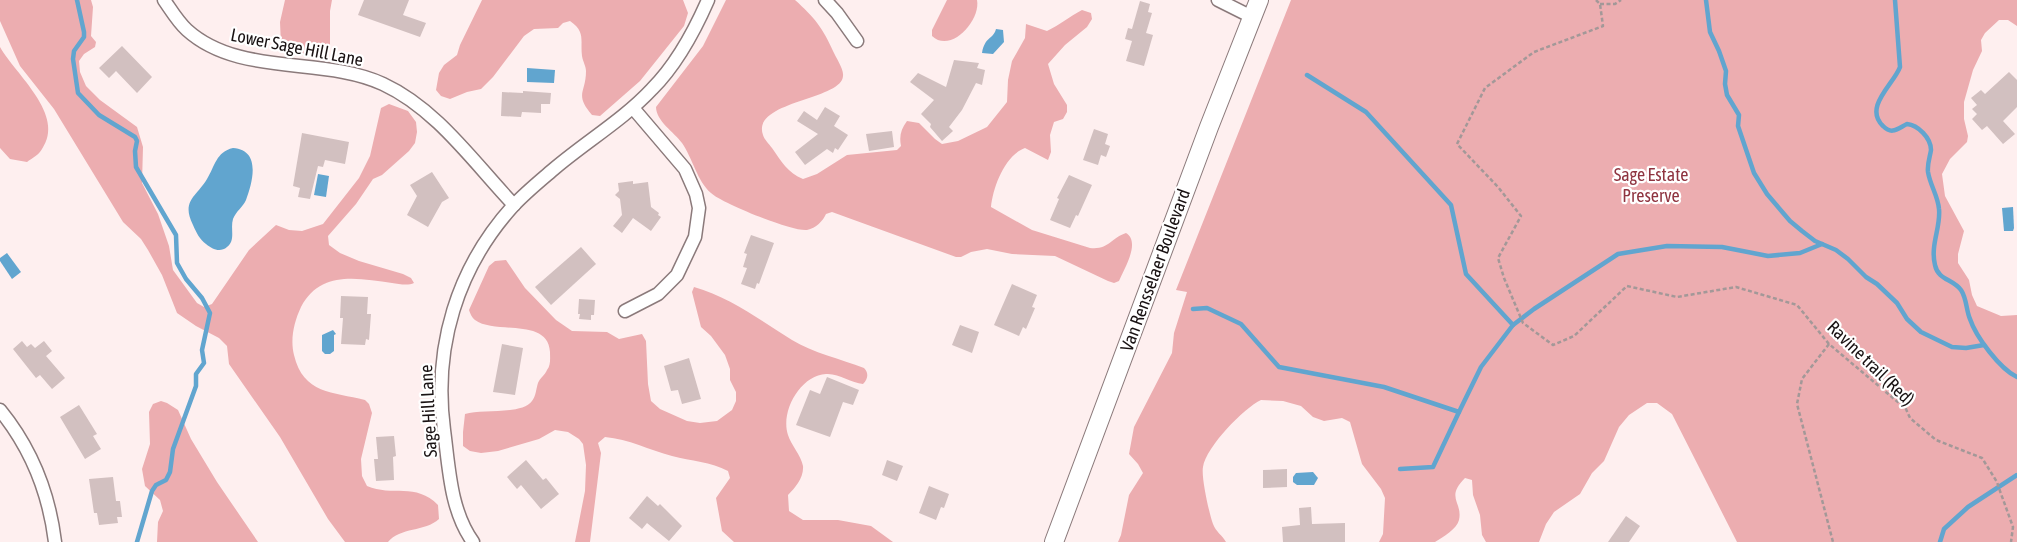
<svg xmlns="http://www.w3.org/2000/svg" width="2017" height="542" font-family="'Asap Condensed',sans-serif">
  <style>
    .green { fill: #ecadb0 }
    .water { fill: #61a5cf }
    .lines { fill: none; stroke-linecap: round; stroke-linejoin: round }
    .stream { stroke: #61a5cf; stroke-width: 4.5 }
    .building { fill: #d2c0c0 }
    .street-casing { stroke: #8b7a7b; stroke-width: 15 }
    .secondary-casing { stroke: #8b7a7b; stroke-width: 20 }
    .path { stroke: #a39898; stroke-width: 2.5; stroke-dasharray: 4 2.5; stroke-linecap: butt }
    .street { stroke: #fff; stroke-width: 12 }
    .secondary { stroke: #fff; stroke-width: 18 }
    .labels { text-anchor: middle; dominant-baseline: central; stroke-width: 4.5; stroke-linejoin: round; paint-order: stroke }
    .street-label { font-size: 18px; fill: #191213; stroke: #fff }
    .park-label { font-size: 18px; fill: #8f3440; stroke: #fff }
  </style>
  <rect width="100%" height="100%" fill="#feefef"/>
  <g class="green">
    <path d="M0,0H91L93,7L91,36L96,42L95,47L84,54L79,61L80,72L86,86L100,100L137,127L143,147L142,183L158,214L169,246L173,270L197,303L204,307L212,304L249,250L276,225L289,230L302,231L323,224L359,178L370,156L381,108L389,104L408,111L416,122L417,132L415,143L409,151L382,175L373,179L356,204L328,236L329,245L340,253L359,261L403,274L411,278L414,283C408,286 399,284 392,283C358,278 320,270 301,307C294,322 290,339 294,355C303,394 333,392 365,400L369,404L372,413L361,459L362,476L367,486C392,497 416,482 438,505L439,519C425,532 400,527 388,542H345L328,519L280,437L229,364L227,346L219,338L196,326L177,313L162,275L148,250L141,239L123,222L54,109L20,66L0,21Z"/>
    <path d="M285,0H332L330,11V49C320,62 293,51 281,45L280,22Z"/>
    <path d="M482,0H683L688,13L684,26L640,81L600,116L592,115C574,94 586,93 586,71C586,66 583,62 582,56C580,40 586,32 570,21L563,23L558,28L534,29L524,36L493,77L481,89L467,92L450,99L441,96L436,90L439,73L444,65L457,55L460,45Z"/>
    <path d="M726,0H795C814,17 823,28 833,51C836,58 844,69 843,76C842,100 751,101 763,135C764,139 769,144 772,148C781,161 788,173 803,179L817,174L847,155L897,150L901,146C899,136 901,129 907,121L919,123L935,139L942,144L958,141L987,127L1007,102L1008,80L1012,61L1025,38L1026,24L1047,31C1060,25 1070,16 1082,10L1091,13L1092,19L1087,27L1065,45L1048,64L1054,84L1067,105V112L1063,119L1054,122L1050,135L1051,152L1048,160L1025,148C1005,155 993,187 991,207L1032,230L1090,248C1109,250 1111,238 1126,233C1141,242 1124,269 1119,281L1114,283L1108,281L1055,256L1012,254L987,249L971,252L961,257H956L832,212L826,214C823,221 816,228 807,230C793,232 721,203 711,193C697,181 693,159 682,143C674,132 656,121 656,107L703,46Z"/>
    <path d="M947,0H977C981,20 951,54 932,36V30Z"/>
    <path d="M1291,0H2017V26L2008,20H1999L1985,33L1981,40L1982,51L1973,70L1964,102V119L1968,136L1967,142L1950,159L1942,174L1945,196L1964,231L1958,254V263L1969,280L1972,295L1977,306L2001,316L2017,315V542H1737L1672,414L1657,403H1647L1629,415L1619,427L1604,461L1592,473L1580,494L1554,512L1546,524L1539,542H1486L1482,535L1480,515L1473,495L1472,480L1465,478C1445,498 1463,502 1459,520C1457,529 1443,537 1435,542H1379L1383,534L1385,498L1381,489L1362,464L1350,422L1342,418L1324,421L1313,417L1301,406L1283,401L1261,400C1244,408 1206,447 1203,467C1201,477 1209,513 1213,524C1216,532 1222,535 1226,542H1118L1121,535L1129,495L1143,473L1138,464L1129,454L1134,427L1172,353L1174,333L1187,292L1176,290Z"/>
    <path d="M0,47C16,75 66,115 42,149C39,155 32,158 27,162L10,159L0,148Z"/>
    <path d="M506,260L525,288L556,320L572,331L607,332L619,339L642,334L646,341L648,384L651,401L660,409L687,421L700,423L717,421L732,410L736,401V392L730,380V369L725,355L711,336L701,327L692,292L694,287C730,297 761,321 792,340C813,353 841,359 864,368C869,373 868,379 863,384C851,383 839,373 826,374C801,375 780,411 788,435C791,445 801,455 803,466C804,478 795,488 788,495L789,511L803,520H838L871,526L893,542H734L722,531L716,498L730,478L728,471C711,462 691,461 672,456C649,450 629,439 605,437L598,443L601,453L590,542H575L585,491L586,465L583,444L579,439L568,432L555,430L539,439L498,451L481,453L470,451L463,446V432L465,414C482,409 522,415 532,401C536,396 536,389 538,383C540,378 545,375 547,370C551,365 550,358 550,352C548,317 495,335 475,320C472,318 470,313 469,310L489,266L495,261Z"/>
    <path d="M161,401L167,403L178,410L191,439L217,482L258,542H157L158,522L163,511L160,500L145,486L142,469L150,444L149,412L153,404Z"/>
  </g>
  <g class="water">
    <path d="M996,29L1003,30L1004,42L993,54L982,53C985,36 993,40 996,29Z"/>
    <path d="M527,68L555,70L554,83L527,82Z"/>
    <path d="M233,148C261,150 253,181 246,200C243,207 236,211 233,219C230,229 236,240 227,247C220,253 212,249 206,244C200,240 196,232 193,225C181,201 196,197 207,179C215,166 216,152 233,148Z"/>
    <path d="M318,174L329,176L326,197L314,195Z"/>
    <path d="M2013,207L2014,228L2013,231H2004L2002,208Z"/>
    <path d="M7,253L21,272L12,279L0,261V258Z"/>
    <path d="M333,330L336,334L334,335V351L330,354H325L322,351V335Z"/>
    <path d="M1313,472L1318,478L1314,485H1297L1293,482V477L1296,473Z"/>
  </g>
  <g class="lines">
    <g class="stream">
      <path d="M77,0L84,32V37L74,51L73,59L78,93L99,115L135,137L137,141L135,151L136,167L176,235L177,263L186,279L202,298L210,313L202,350L204,363L196,374V386L173,449L170,472L166,480L156,485L152,491L137,542"/>
      <path d="M1706,0L1710,32L1719,51L1726,71L1725,84L1727,95L1739,115L1738,126L1754,173L1767,194L1790,221L1802,231L1815,241L1836,250L1848,259L1866,277L1877,284L1897,303L1907,319L1921,332L1952,347L1966,348L1984,345"/>
      <path d="M1895,0L1900,67C1894,84 1863,107 1883,126C1892,135 1897,129 1907,124C1918,125 1931,138 1931,150C1930,157 1927,164 1928,172C1930,185 1938,196 1939,209C1941,227 1930,245 1935,265C1938,280 1953,279 1961,290C1967,299 1966,310 1970,319C1976,337 2000,369 2017,377"/>
      <path d="M1307,75L1366,112L1451,205L1466,274L1513,325"/>
      <path d="M1193,309L1207,308L1241,324L1279,367L1384,387L1459,412L1481,367L1513,325L1534,309L1618,254L1667,246L1722,247L1768,256L1800,253L1822,244"/>
      <path d="M1400,469L1433,467L1459,412"/>
      <path d="M1940,542L1944,529L1968,507L2017,475"/>
    </g>
  </g>
  <g class="building">
    <path d="M364,0H409L403,15L426,23L420,37L358,15Z"/>
    <path d="M1140,1L1150,4L1148,12L1152,13L1146,33L1153,35L1144,66L1126,61L1132,41L1125,39L1128,28L1132,29Z"/>
    <path d="M122,46L152,77L137,93L116,71L109,78L99,68Z"/>
    <path d="M954,60L979,63L977,68L985,70L982,85L976,83L962,110L949,127L953,131L942,141L930,127L931,124L921,114L934,100L910,82L918,73L946,87Z"/>
    <path d="M2009,72L2017,80V107L2003,121L2015,134L2003,144L1987,126L1982,130L1972,119L1977,114L1972,109L1977,105L1971,98L1981,90L1985,94Z"/>
    <path d="M523,91L551,93L550,104H541V113L522,112L521,117L501,116L502,92L523,93Z"/>
    <path d="M825,107L840,116L834,126L848,135L838,150L835,148L833,153L827,149L805,165L795,152L818,134L797,121L804,111L817,120Z"/>
    <path d="M1094,129L1108,134L1105,144L1110,146L1106,157L1101,155L1098,165L1083,160Z"/>
    <path d="M892,131L894,147L869,151L866,134Z"/>
    <path d="M302,133L349,142L345,164L325,160L323,167L318,166L310,199L298,197L300,188L293,186Z"/>
    <path d="M432,172L449,198L442,202L428,227L407,215L417,196L410,185Z"/>
    <path d="M1069,175L1092,185L1078,216L1076,215L1070,228L1050,220L1059,199L1057,198Z"/>
    <path d="M633,181V184L648,182L651,207L659,213L658,215L661,217L651,231L633,218L622,233L613,226L622,215L620,199L615,195L619,191L618,183Z"/>
    <path d="M751,235L774,243L759,284L757,283L755,289L741,284L747,268L743,267L747,254L744,253Z"/>
    <path d="M581,247L596,264L551,305L535,287Z"/>
    <path d="M1012,284L1037,295L1032,307L1035,308L1026,329L1023,327L1019,336L994,325Z"/>
    <path d="M341,296L368,297L367,314H371L369,340L366,339L365,345L341,344L343,318H340Z"/>
    <path d="M579,299L595,300L594,315H591V320L579,319L580,314H578Z"/>
    <path d="M960,325L979,332L972,353L952,345Z"/>
    <path d="M22,341L27,347L31,344L35,348L44,341L52,351L46,356L65,378L52,389L40,375L36,378L13,349Z"/>
    <path d="M502,344L523,348L515,395L493,392Z"/>
    <path d="M689,358L701,399L682,404L678,390L671,391L664,366Z"/>
    <path d="M827,377L859,390L853,405L843,402L830,437L796,425L810,390L820,394Z"/>
    <path d="M79,405L97,434L93,436L101,449L85,459L60,417Z"/>
    <path d="M394,436L396,456L393,457L394,480L376,481L374,459H378L376,437Z"/>
    <path d="M526,460L543,480L546,478L559,494L541,509L521,485L517,489L507,477Z"/>
    <path d="M887,460L903,466L897,481L882,475Z"/>
    <path d="M1287,469V487L1263,488V470Z"/>
    <path d="M113,477L116,501H120L122,517H117L118,523L99,525L97,513H94L89,479Z"/>
    <path d="M929,486L949,494L944,508L941,507L936,520L919,513Z"/>
    <path d="M647,496L658,506L660,504L682,526L669,541L647,523L642,529L629,518Z"/>
    <path d="M1311,507L1312,524L1345,523V542H1283L1282,527L1300,525L1299,508Z"/>
    <path d="M1626,516L1640,526L1629,542H1608Z"/>
  </g>
  <g class="lines">
    <g class="street-casing">
      <g id="street">
        <path d="M164,0C171,10 178,22 187,30C239,77 323,56 383,84C437,109 474,163 514,205"/>
        <path d="M825,0L837,13L857,41"/>
        <path d="M1218,0L1252,17"/>
        <path d="M625,311L658,294L677,275L695,237L699,208L696,194L685,169L633,108"/>
        <path d="M0,410C31,448 49,493 55,542"/>
        <path d="M473,542C450,510 449,467 444,430C433,347 457,268 513,206C526,192 541,180 555,168C587,141 624,119 652,89C677,64 694,32 708,0"/>
      </g>
    </g>
    <g class="secondary-casing">
      <path id="secondary" d="M1054,542L1209,127L1259,0"/>
    </g>
    <g class="path">
      <path d="M1596,0L1600,4L1603,26L1534,52L1485,88L1457,144L1498,187L1521,216L1498,258L1504,278L1523,323L1553,345L1574,336L1627,286L1677,297L1736,287L1797,305L1829,344L1906,409L1910,418L1936,440L1982,458L1997,482L2000,491L2013,527L2011,542"/>
      <path d="M1600,4H1615L1621,0"/>
      <path d="M1829,344L1802,379L1797,404L1833,542"/>
    </g>
    <use href="#street" class="street"/>
    <use href="#secondary" class="secondary"/>
  </g>
  <g class="labels">
    <g class="street-label">
      <text transform="translate(297 47) rotate(11)">Lower Sage Hill Lane</text>
      <text transform="translate(1155 270) rotate(-70)">Van Rensselaer Boulevard</text>
      <text transform="translate(1871 363) rotate(44)">Ravine trail (Red)</text>
      <text transform="translate(428 411) rotate(-93)">Sage Hill Lane</text>
    </g>
    <g class="park-label">
      <text x="1651" y="174">Sage Estate<tspan x="1651" dy="21">Preserve</tspan></text>
    </g>
  </g>
</svg>
